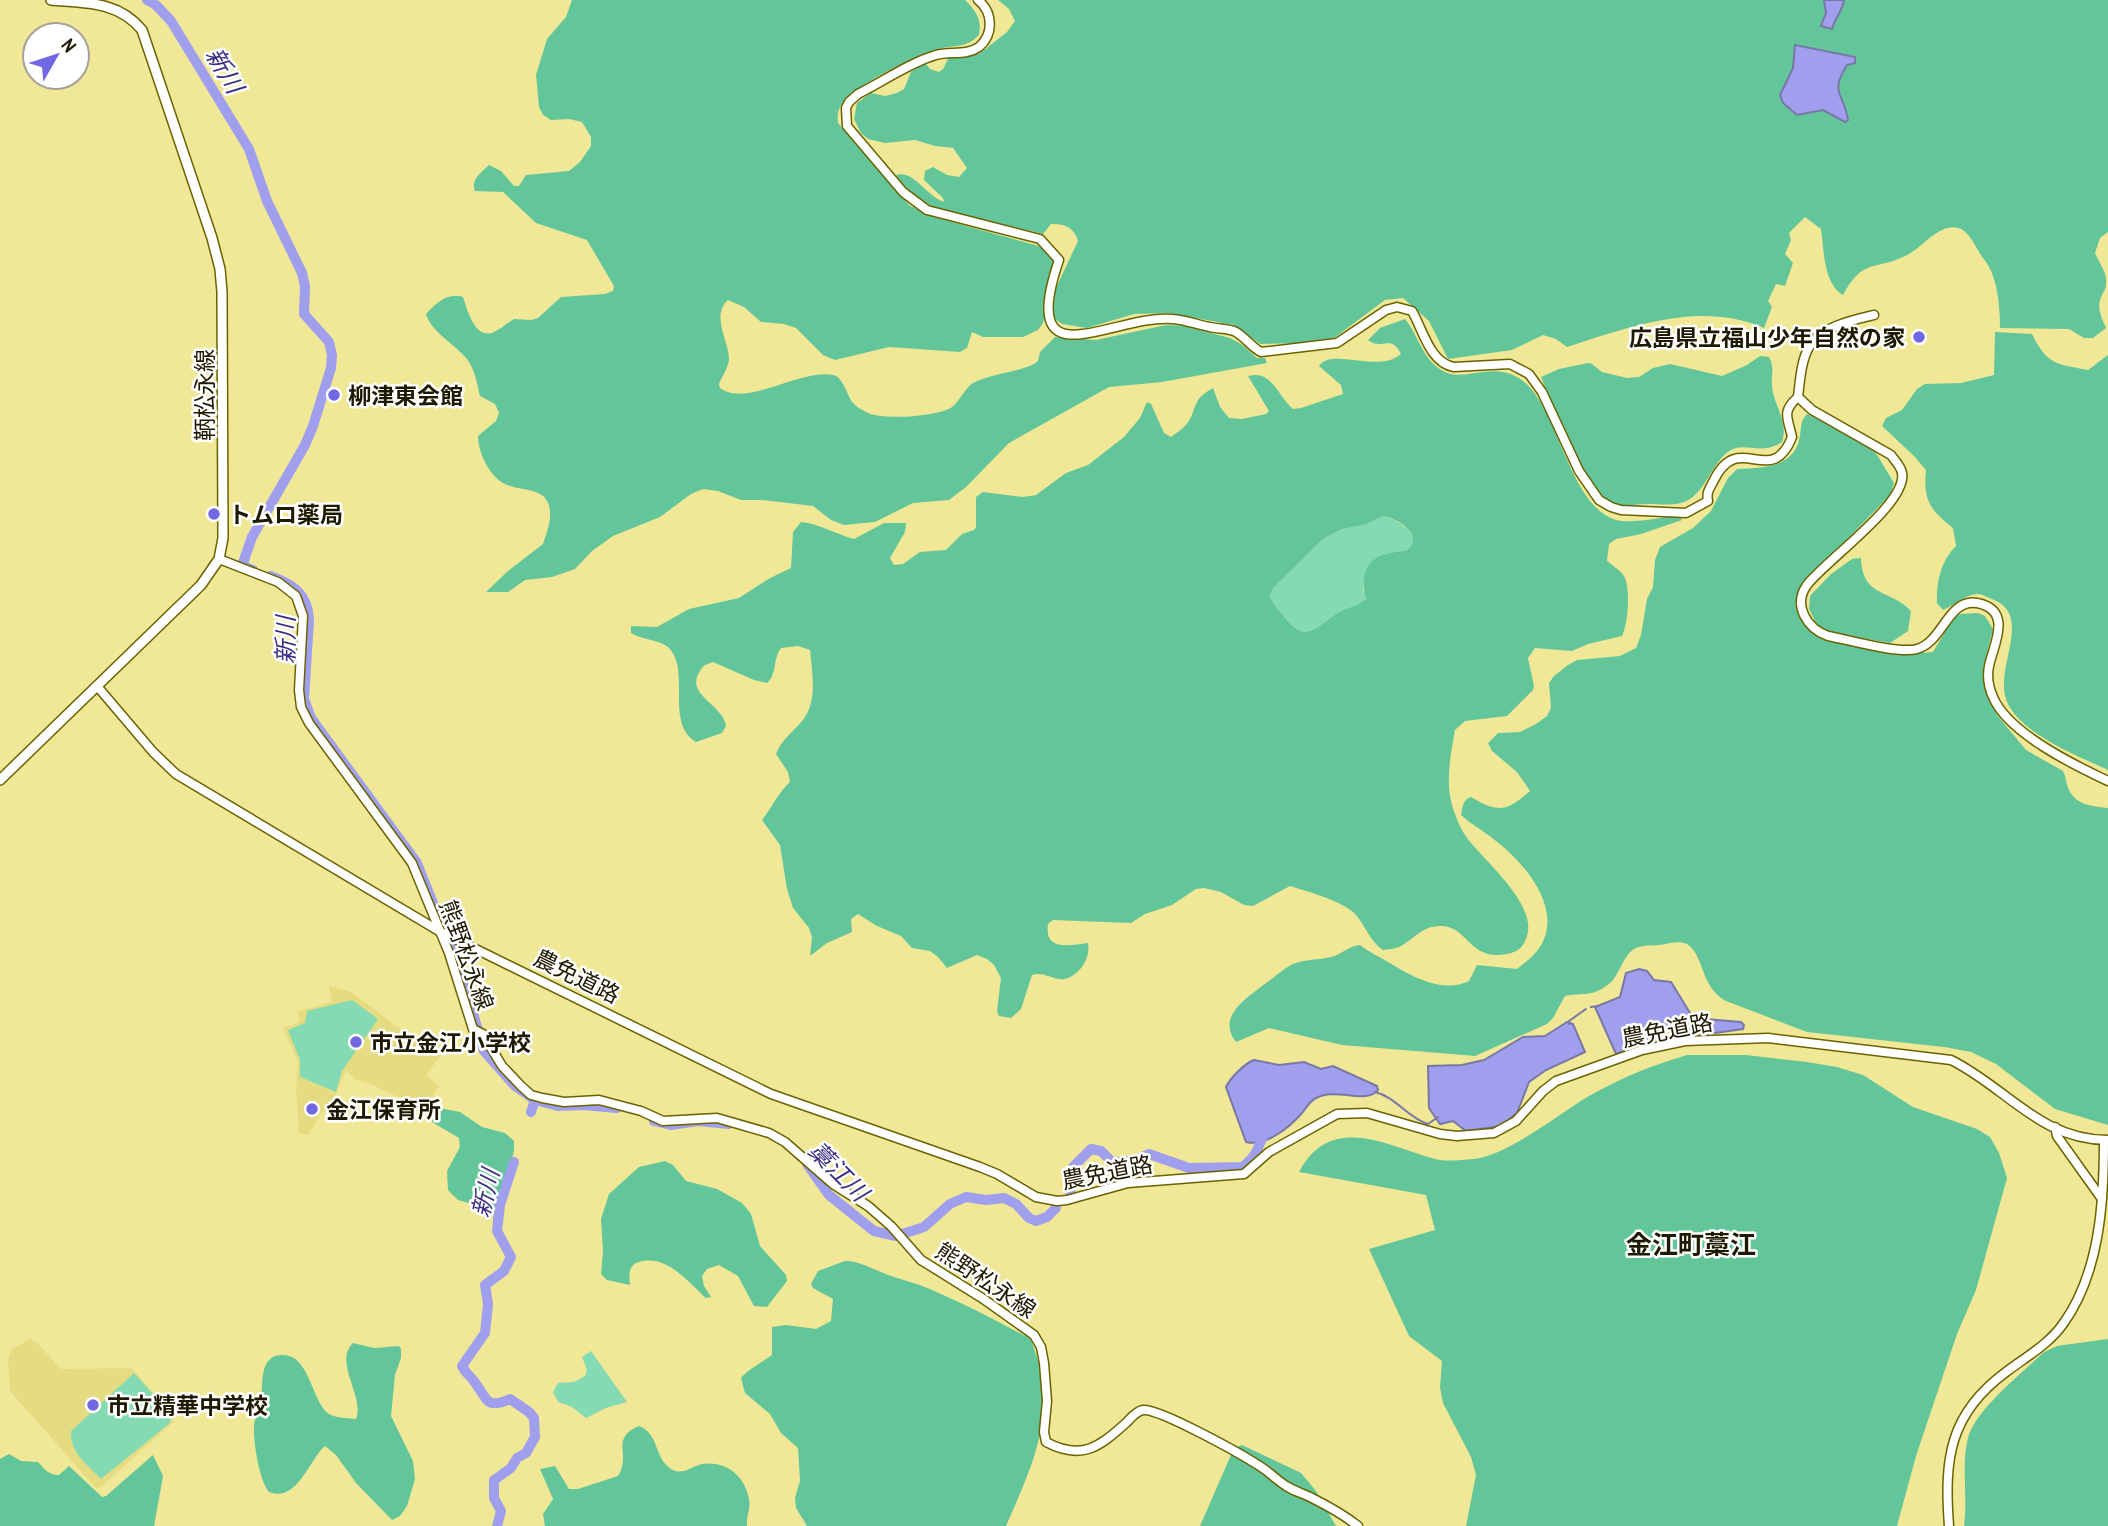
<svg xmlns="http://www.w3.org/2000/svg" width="2108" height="1526" font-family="'Archivo Narrow','Noto Sans JP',sans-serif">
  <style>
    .built { fill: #e5dc81 }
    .green { fill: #84dbb3 }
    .forest { fill: #63c69b; fill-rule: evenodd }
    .water { fill: #9f9fed; stroke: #7877a6; stroke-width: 2 }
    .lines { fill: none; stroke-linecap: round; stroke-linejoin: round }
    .stream { stroke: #7877a6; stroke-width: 2 }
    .river { stroke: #9f9fed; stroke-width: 10 }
    .secondary-casing { stroke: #6b6200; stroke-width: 11 }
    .primary-casing { stroke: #6b6200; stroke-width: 12 }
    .secondary { stroke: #fff; stroke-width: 8 }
    .primary { stroke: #fff; stroke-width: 9 }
    .poi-dot { fill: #7368e3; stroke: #fff; stroke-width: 2.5 }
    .labels { text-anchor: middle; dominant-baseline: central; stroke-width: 5; stroke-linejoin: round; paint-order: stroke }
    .poi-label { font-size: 23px; font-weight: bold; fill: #1d1a00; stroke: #fff; text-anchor: start }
    .street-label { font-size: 23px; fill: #1d1a00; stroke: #fff }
    .water-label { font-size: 24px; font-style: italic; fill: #392d86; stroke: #fff }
    .quarter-label { font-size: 26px; font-weight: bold; fill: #1d1a00; stroke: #fff }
  </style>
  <rect width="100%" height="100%" fill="#f0e896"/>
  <g class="built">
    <path d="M329,986L351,992L407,1034L441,1055L426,1075L439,1086L431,1098H405L393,1095L368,1083L355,1080L346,1071L331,1105L321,1114L308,1135L299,1133L296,1090L298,1062L283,1028L300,1022L298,1011L332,1002Z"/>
    <path d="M30,1339L37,1343L61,1369L131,1368L174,1415V1421L101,1487L96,1488L10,1391L8,1361L11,1350Z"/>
  </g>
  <g class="green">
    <path d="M1383,516C1394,517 1428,538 1408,549C1402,553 1392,552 1385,554L1363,587L1366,599C1359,605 1350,607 1341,611C1319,623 1308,646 1286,619C1280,612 1274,605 1270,597L1273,588L1323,539L1342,529L1363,525Z"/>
    <path d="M352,1000L378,1019L342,1071L336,1092L300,1077V1060L288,1030L305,1023L307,1011Z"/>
    <path d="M591,1351L627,1402L606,1408L586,1418L572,1407L558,1402L553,1392L558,1383L574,1382L585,1376L587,1370L582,1357Z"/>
    <path d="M134,1373L171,1414L170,1423L101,1479C88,1465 69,1452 71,1431Z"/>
  </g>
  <g class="forest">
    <path d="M572,0H965C976,11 982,19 979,35C965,50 951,44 934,50C909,59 861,82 843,102C838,109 837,115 838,123L909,205L930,216L1046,248L1055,262L1054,271L1043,323L1038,330L1023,337H983L972,332L967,348L960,352L889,347L835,360L823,355L796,328L784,324L761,322L744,307L728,300C711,315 728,340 729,358C729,367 722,376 719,384L720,388C746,408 801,368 833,375C844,377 847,397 854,404C857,407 864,411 868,413C883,420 938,417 952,407C960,401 964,389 973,383C992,373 1015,373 1034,364L1038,361L1040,352L1055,337L1096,340L1166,325L1184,326L1230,338L1241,344L1257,358H1265L1267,363L1162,382L1109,387L1009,443L966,487L949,500L913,503L875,522L844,525L831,520L813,506L763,500H741L718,491L703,489L691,494L660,517L613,536L592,551L575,569L552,577L525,580L508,592H486L508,571L543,544C546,535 551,522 550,512C549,485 520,493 503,483C489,475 478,452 478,436L496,421L499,413L495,404L480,396C477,383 475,370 467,359C456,345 431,332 426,314C436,303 448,292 463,297C467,309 475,341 494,332C501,329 507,323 514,319L531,320L538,318L561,297L605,294L613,291L614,286L587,240L536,223L503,192L475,191C470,180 481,173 489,165L501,171L514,186H519L526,175L569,171L580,162L591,146V137L582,122L569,119L551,120L543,115L539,107L536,75L547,39L566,17Z"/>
    <path d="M998,0H1824L1832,29L1844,0H2108V232L2100,238L2095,253C2099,263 2108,273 2106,285C2106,288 2103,293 2102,295C2096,307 2101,316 2106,328L2093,338H2084L2069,329L2000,328C2000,308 1998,282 1988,265C1985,260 1981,256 1979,252C1972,240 1965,224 1948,228C1931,232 1920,250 1903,257C1872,271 1864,258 1843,295C1823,283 1824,249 1821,229L1805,217L1789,233L1791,240L1785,254L1793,263L1785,286L1776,284L1768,301L1772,307L1764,328C1700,300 1629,327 1567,347L1556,339L1543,335L1512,350L1448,359L1429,321L1403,298L1385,300L1334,338L1304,343L1260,344L1234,325L1168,313L1134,314L1087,328L1062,324L1055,319L1051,305L1056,288L1078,241C1075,228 1064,223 1051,224L1043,234L934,208L902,186L894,176C912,167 926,196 944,202L943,198L924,180L925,171L933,167L947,175L959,177L967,168L953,148L935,146L915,140L885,143L868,139L861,133L854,119L857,103L871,93L885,96L897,93L904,89L911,72L925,63L930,69L939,72L943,69L949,57L979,54L1007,32L1015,21L1009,9ZM1795,45L1847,65C1833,87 1838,93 1848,116L1845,122L1823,110L1797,115L1784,88L1793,68Z"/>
    <path d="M1405,319C1417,333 1421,354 1437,367C1462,388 1491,357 1523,381C1558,407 1569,506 1616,520C1632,524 1664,517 1680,515L1682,520L1641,534L1616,539L1609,544L1607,561C1612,565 1621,571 1624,576C1631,588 1628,624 1622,636L1588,644L1572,651L1535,648L1528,658L1534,686L1533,690L1507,716L1465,721L1455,730C1450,759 1444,786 1455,814C1458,823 1462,831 1467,838C1486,863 1540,906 1526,939C1523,946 1519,951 1511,953C1469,964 1469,926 1441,926C1423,925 1413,940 1399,947C1394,949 1388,949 1383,950C1370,941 1366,927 1356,915C1346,902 1306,891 1290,886L1253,906L1244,905L1221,892L1204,888L1196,889L1172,905L1145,914L1131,923L1053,920L1048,924C1044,952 1070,945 1088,943C1091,958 1080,975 1065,979C1054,981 1044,971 1032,975L1021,1009L1011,1018L999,1016L997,1011L1001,978L994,965L987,959L977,955L947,968L938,957L930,951L912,948L901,936L877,926L858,914L851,919L852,932L827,943L810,956L812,937L809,928L793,908L787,889L780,845L762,820C772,807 778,793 790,782L788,772L776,754C781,740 794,731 803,720C818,700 812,673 810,650L798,646L781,648C773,658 777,675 767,683L754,680L713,662C707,664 703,665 700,671C684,695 723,704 726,726L722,733L696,742C664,723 692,670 668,647C658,639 642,640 631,633V626L657,627L689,609L739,598L770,578L791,568L793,532L801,522C820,524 836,534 854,539L884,523H906L905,532L890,558L894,565L903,564L920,552L946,550L962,534L974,530L976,527V497L983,492L1023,497L1036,495L1066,473L1088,465L1124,437L1140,418L1147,402L1151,404L1164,433L1171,437C1175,434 1181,430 1185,426C1199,410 1189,401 1213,388L1220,407L1229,418L1242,419L1266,414L1269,411L1248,376C1272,369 1278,397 1293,409L1301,408L1343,394L1341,385L1319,366C1332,347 1378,374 1401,354C1391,333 1382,351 1368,340L1380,328ZM1383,516C1394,517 1423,533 1410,547C1405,553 1397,551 1390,553C1365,558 1360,577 1366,599C1359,605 1350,607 1341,611C1319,623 1308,646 1286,619C1280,612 1274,605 1270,597L1273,588L1323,539L1342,529L1364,525Z"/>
    <path d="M1995,332L2032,334C2047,365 2057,364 2088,370L2108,355V770C2078,756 2026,736 2009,706C1989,673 2037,616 1992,599C1987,597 1982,594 1977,594C1964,595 1955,605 1943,610L1937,603C1936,583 1941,560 1956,546L1953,528C1930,510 1923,500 1926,470L1914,456L1882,426L1886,418L1902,410L1917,389L1925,384L1961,383L1994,375Z"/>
    <path d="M1760,356L1769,357C1775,368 1771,373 1772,385C1773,405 1789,421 1782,442C1761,456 1746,442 1731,450C1714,459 1707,488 1690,499C1678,507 1661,504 1648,504C1638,504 1625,507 1615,505C1590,499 1551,402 1541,377L1559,369L1588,363L1592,364L1602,372L1627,378L1639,377L1653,368L1670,364L1722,376L1747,365Z"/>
    <path d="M1807,414L1831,425L1876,453L1894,483L1890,495L1800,588L1795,604L1800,617L1807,629L1821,639L1900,655L1933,652L1954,617L1960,614L1978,613L1985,616L1993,629L1983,668V677L1997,715L2026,750L2063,771C2066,777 2066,782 2068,788C2076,806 2092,806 2108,808V1125L2055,1109L1996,1064L1971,1052L1944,1047L1807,1032L1726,1001C1700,987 1705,956 1687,944C1679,940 1668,944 1660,945C1633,946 1632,946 1619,970C1616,975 1614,980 1610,983C1592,998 1584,992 1565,996L1553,1018L1547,1024L1475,1056L1342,1045L1269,1028L1236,1042C1216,1016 1247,998 1266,983C1275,977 1284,968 1293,964C1305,959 1318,960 1331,957C1341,955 1348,946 1360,945C1369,952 1378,956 1388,962C1411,976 1442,994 1469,981L1477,965L1517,969C1523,964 1532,958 1537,951C1567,913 1526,864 1496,841C1484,831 1472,825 1461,815C1463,807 1462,800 1471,797C1498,813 1506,812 1530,791L1517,772L1492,751L1488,743L1498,733L1520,732L1536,724L1547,716L1551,708L1549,683L1554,676L1568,665L1577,660L1620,656L1636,648L1641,635L1647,599L1653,587L1655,560L1660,547L1693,528L1711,511L1728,478L1737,469C1759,468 1793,468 1799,440C1802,430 1799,422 1807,414Z"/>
    <path d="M1861,558C1862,598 1891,589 1911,611L1908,631L1890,643L1824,631L1815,621L1809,609L1810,596L1831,574L1852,559Z"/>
    <path d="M1687,1055H1746L1807,1062L1837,1067L1863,1075L1913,1107L1977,1129L1990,1137L1999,1153L2007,1178L1976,1290L1957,1334L1916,1456L1897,1526H1466L1476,1475L1471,1457L1443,1403L1440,1387L1442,1361L1409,1336L1369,1249L1435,1230L1426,1195L1299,1172C1331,1112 1387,1146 1435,1159C1446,1162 1461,1160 1473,1159C1509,1155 1557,1115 1589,1096C1623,1077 1650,1066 1687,1055Z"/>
    <path d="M439,1108L460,1112L482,1127L505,1133L514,1141V1150L498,1233H493V1210L458,1200L448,1190L447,1171L460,1147L459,1138L432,1122L433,1111Z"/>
    <path d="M665,1161L673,1165L686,1181L717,1189L742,1203L751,1214L760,1246L786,1275L787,1281L767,1307L754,1306L738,1276L719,1265L707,1269L702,1276L704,1286L711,1297L706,1298C688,1282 667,1254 639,1262C628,1265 629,1275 630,1285L607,1280L601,1274L603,1251L601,1219L609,1194L639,1167Z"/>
    <path d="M845,1261C859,1261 868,1267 881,1272C897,1279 915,1282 932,1290C965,1304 997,1321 1029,1338L1032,1342C1035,1353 1041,1366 1042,1379C1049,1435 1027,1477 1006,1526H807L796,1508L795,1498L800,1481L798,1448L781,1433L770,1414L745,1393L741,1378C747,1370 763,1362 772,1355V1327L786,1325L816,1329L831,1321L833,1299L813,1288L811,1284L818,1271Z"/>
    <path d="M2108,1339V1526H1964C1968,1497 1961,1466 1968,1438C1974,1411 2023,1372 2044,1352L2057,1346Z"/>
    <path d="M353,1343L374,1348L399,1346L401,1349V1358L395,1375L391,1416L413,1461L415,1479L407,1506L400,1516L392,1520L356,1483L336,1455L325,1446C309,1460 297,1503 269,1492C259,1480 253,1441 254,1425C255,1416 260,1408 261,1399C263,1384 259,1356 281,1355C310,1353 311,1401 329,1414C335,1418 348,1418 356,1419C365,1397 333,1362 353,1343Z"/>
    <path d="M639,1426C659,1433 654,1458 671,1469C683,1476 690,1467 702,1464C726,1460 745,1476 749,1499C751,1508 746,1517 747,1526H545L543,1514L553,1499L540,1469L555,1466L569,1489H578L618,1476C632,1455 609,1438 639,1426Z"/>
    <path d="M1242,1445L1301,1473L1316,1491L1336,1526H1200L1234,1448Z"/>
    <path d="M9,1454L21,1461L38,1462C44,1469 49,1475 59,1475L69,1466L102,1497L106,1496L153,1455L163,1476L154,1526H0V1459Z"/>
  </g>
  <g class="water">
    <path d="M1824,0H1844C1843,10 1835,18 1832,29L1821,26L1826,13Z"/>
    <path d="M1795,45L1855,57V63L1847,65C1829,94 1844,93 1848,120L1845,122L1823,110L1797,115L1783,103L1780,95L1793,68Z"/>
    <path d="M1639,969L1647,971L1654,980L1671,982L1693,1018L1741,1022L1744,1025L1743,1029L1701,1035L1689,1029L1670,1028L1638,1047L1616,1054L1595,1007L1620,997L1626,973Z"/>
    <path d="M1567,1022L1573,1024L1585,1052L1546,1070L1529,1082L1517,1113L1501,1126L1466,1131L1453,1121L1440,1124L1429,1108L1428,1066L1462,1065L1484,1060L1523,1037L1545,1036Z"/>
    <path d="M1254,1060L1279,1065L1304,1062L1321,1069L1333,1066L1377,1086L1378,1090C1366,1105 1337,1087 1316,1098C1310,1101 1306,1108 1302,1113C1289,1128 1265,1147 1246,1142L1226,1087C1231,1077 1244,1064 1254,1060Z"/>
  </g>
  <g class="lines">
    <g class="stream">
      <path d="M1591,1007L1598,1006"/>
      <path d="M1569,1024V1021L1586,1009"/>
      <path d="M1375,1092C1396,1097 1408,1118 1428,1124L1438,1117"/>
    </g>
    <g class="river">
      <path d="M147,0L156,5L171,21L249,149L267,201L302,273L305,286L304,314L329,342L332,355L331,368L313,426L305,445L252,537L242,566L253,570"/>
      <path d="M270,576C293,584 308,594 309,620L304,699L311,718L417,863L463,979L484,1051L515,1086L535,1100L558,1106L583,1105L617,1108"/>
      <path d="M531,1112L535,1100"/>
      <path d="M654,1121L671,1125L698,1121L729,1124"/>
      <path d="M807,1164L829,1195L874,1231L896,1236L924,1227L950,1204L966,1197L986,1200L1004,1198L1016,1204L1029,1218L1036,1221L1047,1217L1056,1208"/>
      <path d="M1070,1195L1073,1167L1091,1149L1101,1151L1113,1163L1135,1160L1149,1154L1189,1168L1243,1167C1260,1152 1255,1151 1265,1133"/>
      <path d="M497,1526L501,1511L494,1498V1480L511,1468L517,1458L526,1453L535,1437L534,1418L529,1412L510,1399C487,1409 488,1401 476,1384C472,1377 465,1373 462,1366L485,1333L488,1304L485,1285L504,1271L511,1257L497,1231L500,1205L514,1162"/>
    </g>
    <g class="secondary-casing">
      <g id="secondary">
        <path d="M978,0C993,12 994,34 979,47C966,56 950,51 936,55C911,62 882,82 858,94L849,102L846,108L847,126L903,192L927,210L1040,239L1059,260C1016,386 1115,313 1173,319C1186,320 1198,325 1210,327C1218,329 1229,328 1236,332C1246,338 1251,347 1261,352L1337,343L1386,310L1397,307L1412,311C1423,330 1430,363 1454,367L1510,364L1529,374L1542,392L1579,471L1599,500L1611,507L1621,510L1686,513L1708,501C1706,492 1710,488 1714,480C1739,429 1771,490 1792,437C1788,418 1781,412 1798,397"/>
        <path d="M1874,315C1853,320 1820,327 1809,347C1801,361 1800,381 1798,397L1812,410L1891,455C1895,461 1901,466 1902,473C1908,503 1825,561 1807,585C1792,606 1808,629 1828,636C1849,640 1898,654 1917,649C1943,642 1948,598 1977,603C2014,610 1993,646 1989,666C1987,676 1989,688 1993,697C2008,733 2074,765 2108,781"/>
        <path d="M219,559L278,582L296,596L303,616L299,690L301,707L309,723L412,863L449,953L473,1029L483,1034L502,1066L521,1086L531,1095L542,1098L564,1102L599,1100L641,1111L663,1121L717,1118L769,1133L785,1142L833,1184L868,1206L891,1226L921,1260L982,1298L1034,1335L1041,1347L1044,1363L1047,1401L1044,1432L1046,1442C1082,1461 1099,1447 1126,1423C1130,1419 1136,1411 1143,1410C1159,1408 1241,1454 1258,1465C1269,1471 1277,1481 1288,1487C1296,1492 1305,1494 1312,1498C1328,1506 1344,1515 1358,1526"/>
        <path d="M97,686L153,752L176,774L439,931L771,1094L980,1167L997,1174L1036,1197L1057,1201L1067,1200L1128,1183L1244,1174L1269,1152L1337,1114L1367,1113L1440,1134L1457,1136L1494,1133L1516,1121L1543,1091L1556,1081L1642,1050L1685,1041L1768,1038L1951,1060C2006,1087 2040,1140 2108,1140"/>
        <path d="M2055,1127L2057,1136L2102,1199"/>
        <path d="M1949,1526C1944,1459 1949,1414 2006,1372C2026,1357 2049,1344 2063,1324C2100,1273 2104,1201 2104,1140"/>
      </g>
    </g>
    <g class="primary-casing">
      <path id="primary" d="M0,780L201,585L219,559L223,538L222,292L220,269L212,238L142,30C118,1 86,3 51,0"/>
    </g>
    <use href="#secondary" class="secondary"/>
    <use href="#primary" class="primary"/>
  </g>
  <g class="poi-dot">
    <circle cx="1919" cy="337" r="7"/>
    <circle cx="334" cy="395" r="7"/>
    <circle cx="214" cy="514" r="7"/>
    <circle cx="356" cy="1042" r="7"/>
    <circle cx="312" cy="1109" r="7"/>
    <circle cx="93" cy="1405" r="7"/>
  </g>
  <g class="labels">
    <g class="poi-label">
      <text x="1905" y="337" text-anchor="end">広島県立福山少年自然の家</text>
      <text x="348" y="395">柳津東会館</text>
      <text x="228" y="514">トムロ薬局</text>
      <text x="370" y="1042">市立金江小学校</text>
      <text x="326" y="1109">金江保育所</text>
      <text x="107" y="1405">市立精華中学校</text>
    </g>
    <g class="street-label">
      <text transform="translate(204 395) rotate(-90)">鞆松永線</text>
      <text transform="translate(467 955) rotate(70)">熊野松永線</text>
      <text transform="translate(577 976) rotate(26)">農免道路</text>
      <text transform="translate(1667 1030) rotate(-11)">農免道路</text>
      <text transform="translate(1107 1172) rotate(-11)">農免道路</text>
      <text transform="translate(986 1280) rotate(34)">熊野松永線</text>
    </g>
    <g class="water-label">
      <text transform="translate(225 70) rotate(59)">新川</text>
      <text transform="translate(285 640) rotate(-90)">新川</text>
      <text transform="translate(839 1171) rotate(45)">藁江川</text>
      <text transform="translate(485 1193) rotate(-77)">新川</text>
    </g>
    <g class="quarter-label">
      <text x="1691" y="1244">金江町藁江</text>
    </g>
  </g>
  <g transform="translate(56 56) rotate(51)"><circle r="33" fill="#ffffff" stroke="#a5a399" stroke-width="2"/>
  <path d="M0-5L12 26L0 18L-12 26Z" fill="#7368e3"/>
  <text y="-10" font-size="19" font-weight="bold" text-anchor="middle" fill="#1d1a00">N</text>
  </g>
</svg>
